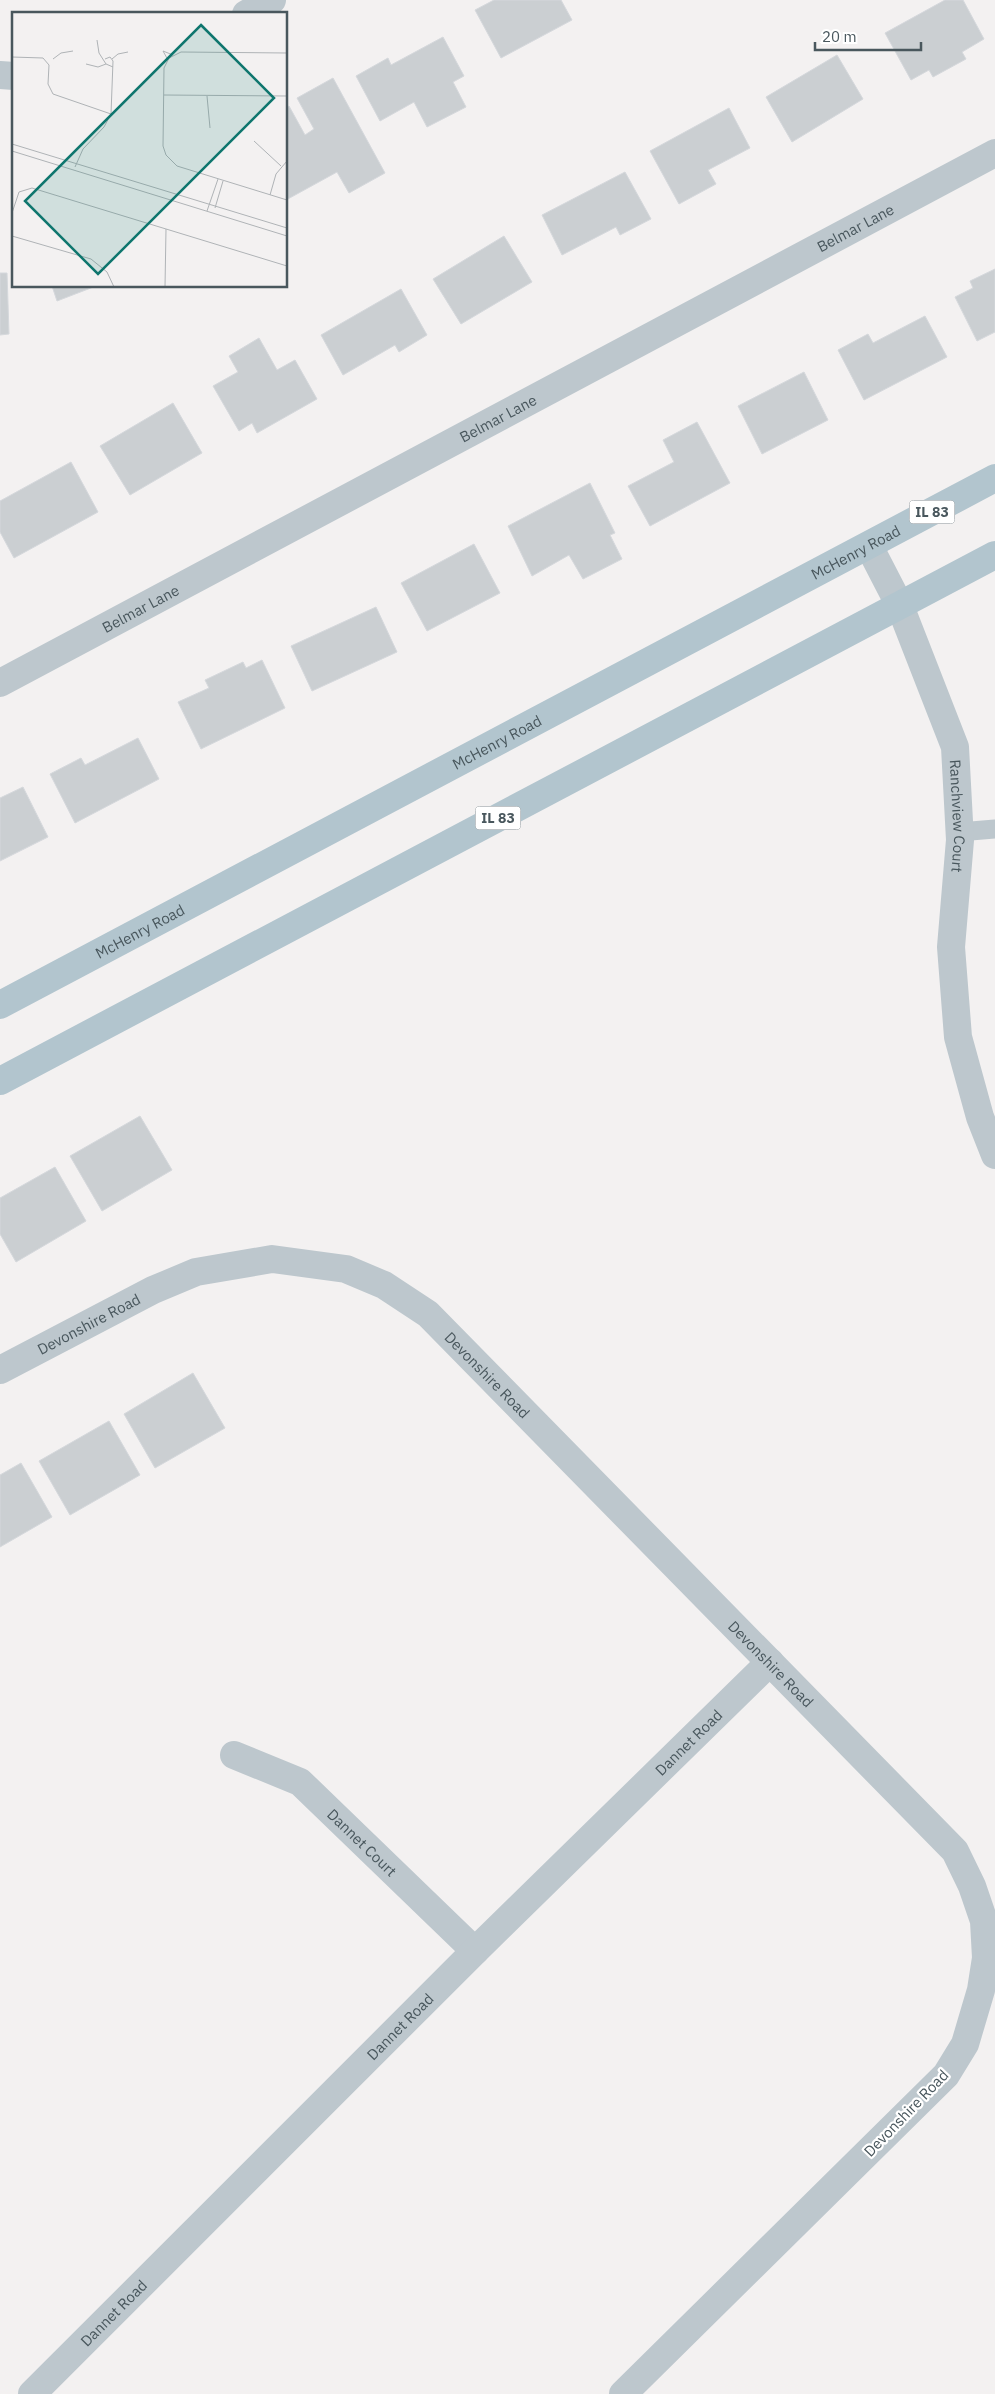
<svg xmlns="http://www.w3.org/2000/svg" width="995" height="2394" font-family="'IBM Plex Sans',sans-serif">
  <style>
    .building { fill: #cbcfd2; stroke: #d5d8dc }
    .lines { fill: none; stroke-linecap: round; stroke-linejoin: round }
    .lane { stroke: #bdc7cd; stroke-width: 19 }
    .street { stroke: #bdc7cd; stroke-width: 28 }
    .primary { stroke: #b2c5ce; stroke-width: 28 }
    .labels { text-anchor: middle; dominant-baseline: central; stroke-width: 4.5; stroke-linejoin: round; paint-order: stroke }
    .shield { fill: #fff; stroke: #80898e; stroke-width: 1 }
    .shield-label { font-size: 14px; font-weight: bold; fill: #49575d }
    .street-label { font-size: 15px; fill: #49575d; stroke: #fff }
    .inset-road { fill: none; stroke: #afb3b6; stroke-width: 1 }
    .view { fill: #0f766e; fill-opacity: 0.15; stroke: #0f766e; stroke-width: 2.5 }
    .inset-edge { fill: none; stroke: #49575d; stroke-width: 2.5 }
  </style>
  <rect width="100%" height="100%" fill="#f3f1f1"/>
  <g class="building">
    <path d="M494,0H561L572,20L501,58L475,10Z"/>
    <path d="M945,0H963L984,39L962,52L966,59L933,77L929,70L911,80L885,33Z"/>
    <path d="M443,37L464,76L453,82L466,107L427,127L414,102L380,121L356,76L388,58L391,65Z"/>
    <path d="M837,55L863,99L792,142L766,97Z"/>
    <path d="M333,78L385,173L349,193L337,172L286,200V108L289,106L305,135L314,129L297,98Z"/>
    <path d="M729,108L750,148L708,170L716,184L679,204L650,151Z"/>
    <path d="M625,172L651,219L620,235L616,227L562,255L542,215Z"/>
    <path d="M504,236L532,282L461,324L433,279Z"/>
    <path d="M995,269V332L977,341L955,297L973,288L970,281Z"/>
    <path d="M0,273H7L9,334L0,335Z"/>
    <path d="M52,286H96L57,301Z"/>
    <path d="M401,289L427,335L399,352L395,345L343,375L321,335Z"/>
    <path d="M925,316L947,357L864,400L838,350L868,334L873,343Z"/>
    <path d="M259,338L277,370L295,360L317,399L257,433L252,423L239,431L213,386L238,372L229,356Z"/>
    <path d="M804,372L828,420L762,454L738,406Z"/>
    <path d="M173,403L202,453L130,495L100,446Z"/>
    <path d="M697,422L730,483L650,526L628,486L674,462L663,440Z"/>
    <path d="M71,462L98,512L14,558L0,532V501Z"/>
    <path d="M590,483L615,533L610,535L622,559L583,579L569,555L532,576L508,526Z"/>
    <path d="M474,544L500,593L427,631L401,583Z"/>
    <path d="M376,607L397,652L312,691L291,646Z"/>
    <path d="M262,660L285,708L201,749L178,702L209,688L205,680L243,662L246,668Z"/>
    <path d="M138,738L159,779L75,823L50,774L81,758L85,765Z"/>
    <path d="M23,787L48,837L0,861V798Z"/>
    <path d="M140,1116L172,1170L102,1211L70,1156Z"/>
    <path d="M55,1167L86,1221L16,1262L0,1234V1198Z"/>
    <path d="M193,1373L225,1428L155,1468L124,1414Z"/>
    <path d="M109,1421L140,1475L70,1515L39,1461Z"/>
    <path d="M21,1463L52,1517L0,1547V1475Z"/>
  </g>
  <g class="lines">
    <path class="lane" d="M959,832L995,829"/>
    <g class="street">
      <path d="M246,14L272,0"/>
      <path d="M0,75L14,76"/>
      <path id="s1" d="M869,546L900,606L955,747L960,840L951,947L958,1037L980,1117L995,1155"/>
      <path id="s2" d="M0,683L995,153"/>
      <path id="s3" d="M0,1370L153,1290L196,1272L272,1259L346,1269L384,1285L428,1314L955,1851L972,1886L984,1921L986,1958L981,1990L965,2044L946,2075L623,2394"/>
      <path id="s4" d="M234,1755L300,1782L475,1951"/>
      <path id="s5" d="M32,2394L475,1951L770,1662"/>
    </g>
    <g class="primary">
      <path id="s6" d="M0,1005L995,478"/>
      <path d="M0,1081L995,555"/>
    </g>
  </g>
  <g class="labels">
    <g class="shield">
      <rect x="909.5" y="500.5" width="45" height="23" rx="4"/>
      <rect x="475.5" y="806.5" width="45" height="23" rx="4"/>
    </g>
    <g class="shield-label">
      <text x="932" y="512">IL 83</text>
      <text x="498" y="818">IL 83</text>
    </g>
    <g class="street-label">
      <text stroke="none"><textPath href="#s2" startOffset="969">Belmar Lane</textPath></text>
      <text stroke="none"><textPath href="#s2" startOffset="564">Belmar Lane</textPath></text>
      <text stroke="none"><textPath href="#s6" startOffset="968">McHenry Road</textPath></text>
      <text stroke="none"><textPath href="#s2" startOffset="159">Belmar Lane</textPath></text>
      <text stroke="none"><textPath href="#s6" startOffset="562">McHenry Road</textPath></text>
      <text stroke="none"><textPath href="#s1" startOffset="288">Ranchview Court</textPath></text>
      <text stroke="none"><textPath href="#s6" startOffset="158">McHenry Road</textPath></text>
      <text stroke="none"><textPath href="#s3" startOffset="100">Devonshire Road</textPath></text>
      <text stroke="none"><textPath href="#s3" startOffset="550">Devonshire Road</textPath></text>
      <text stroke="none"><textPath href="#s3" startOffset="955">Devonshire Road</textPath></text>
      <text stroke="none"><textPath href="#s5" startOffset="925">Dannet Road</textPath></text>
      <text stroke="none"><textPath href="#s4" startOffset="158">Dannet Court</textPath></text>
      <text stroke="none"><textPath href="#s5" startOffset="520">Dannet Road</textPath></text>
      <text transform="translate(906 2113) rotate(-46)">Devonshire Road</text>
      <text stroke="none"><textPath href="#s5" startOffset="115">Dannet Road</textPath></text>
    </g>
  </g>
  <g transform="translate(12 12)">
    <rect width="275" height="275" fill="#f3f1f1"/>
    <path class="inset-road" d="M85,28L87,41L94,52L101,55M275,41L169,40L157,46L152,56L151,134L154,143L165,154L275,188M0,45L31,46L37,53L36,72L41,82L99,102M41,47L49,41L61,39M100,47L106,42L116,40M156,48L151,39L161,43M74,52L86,55L94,52M152,83L275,84M195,84L198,116M242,129L269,154M0,132L275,216M0,139L275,224M63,155L71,137L92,115L99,102L101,49L98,45L93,47M258,183L264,162L275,149M203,196L211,169M195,199L206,167M0,201L7,180L20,176L275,254M0,224L79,247L95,260L102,275M153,275L154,217"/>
    <path class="view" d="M189,13L262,86L86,262L13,189Z"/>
    <rect width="275" height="275" class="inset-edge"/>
  </g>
  <path d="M815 42v8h106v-8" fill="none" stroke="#49575d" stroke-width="2.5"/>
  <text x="822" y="42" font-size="15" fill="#49575d" stroke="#ffffff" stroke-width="4" paint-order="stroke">20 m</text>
</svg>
